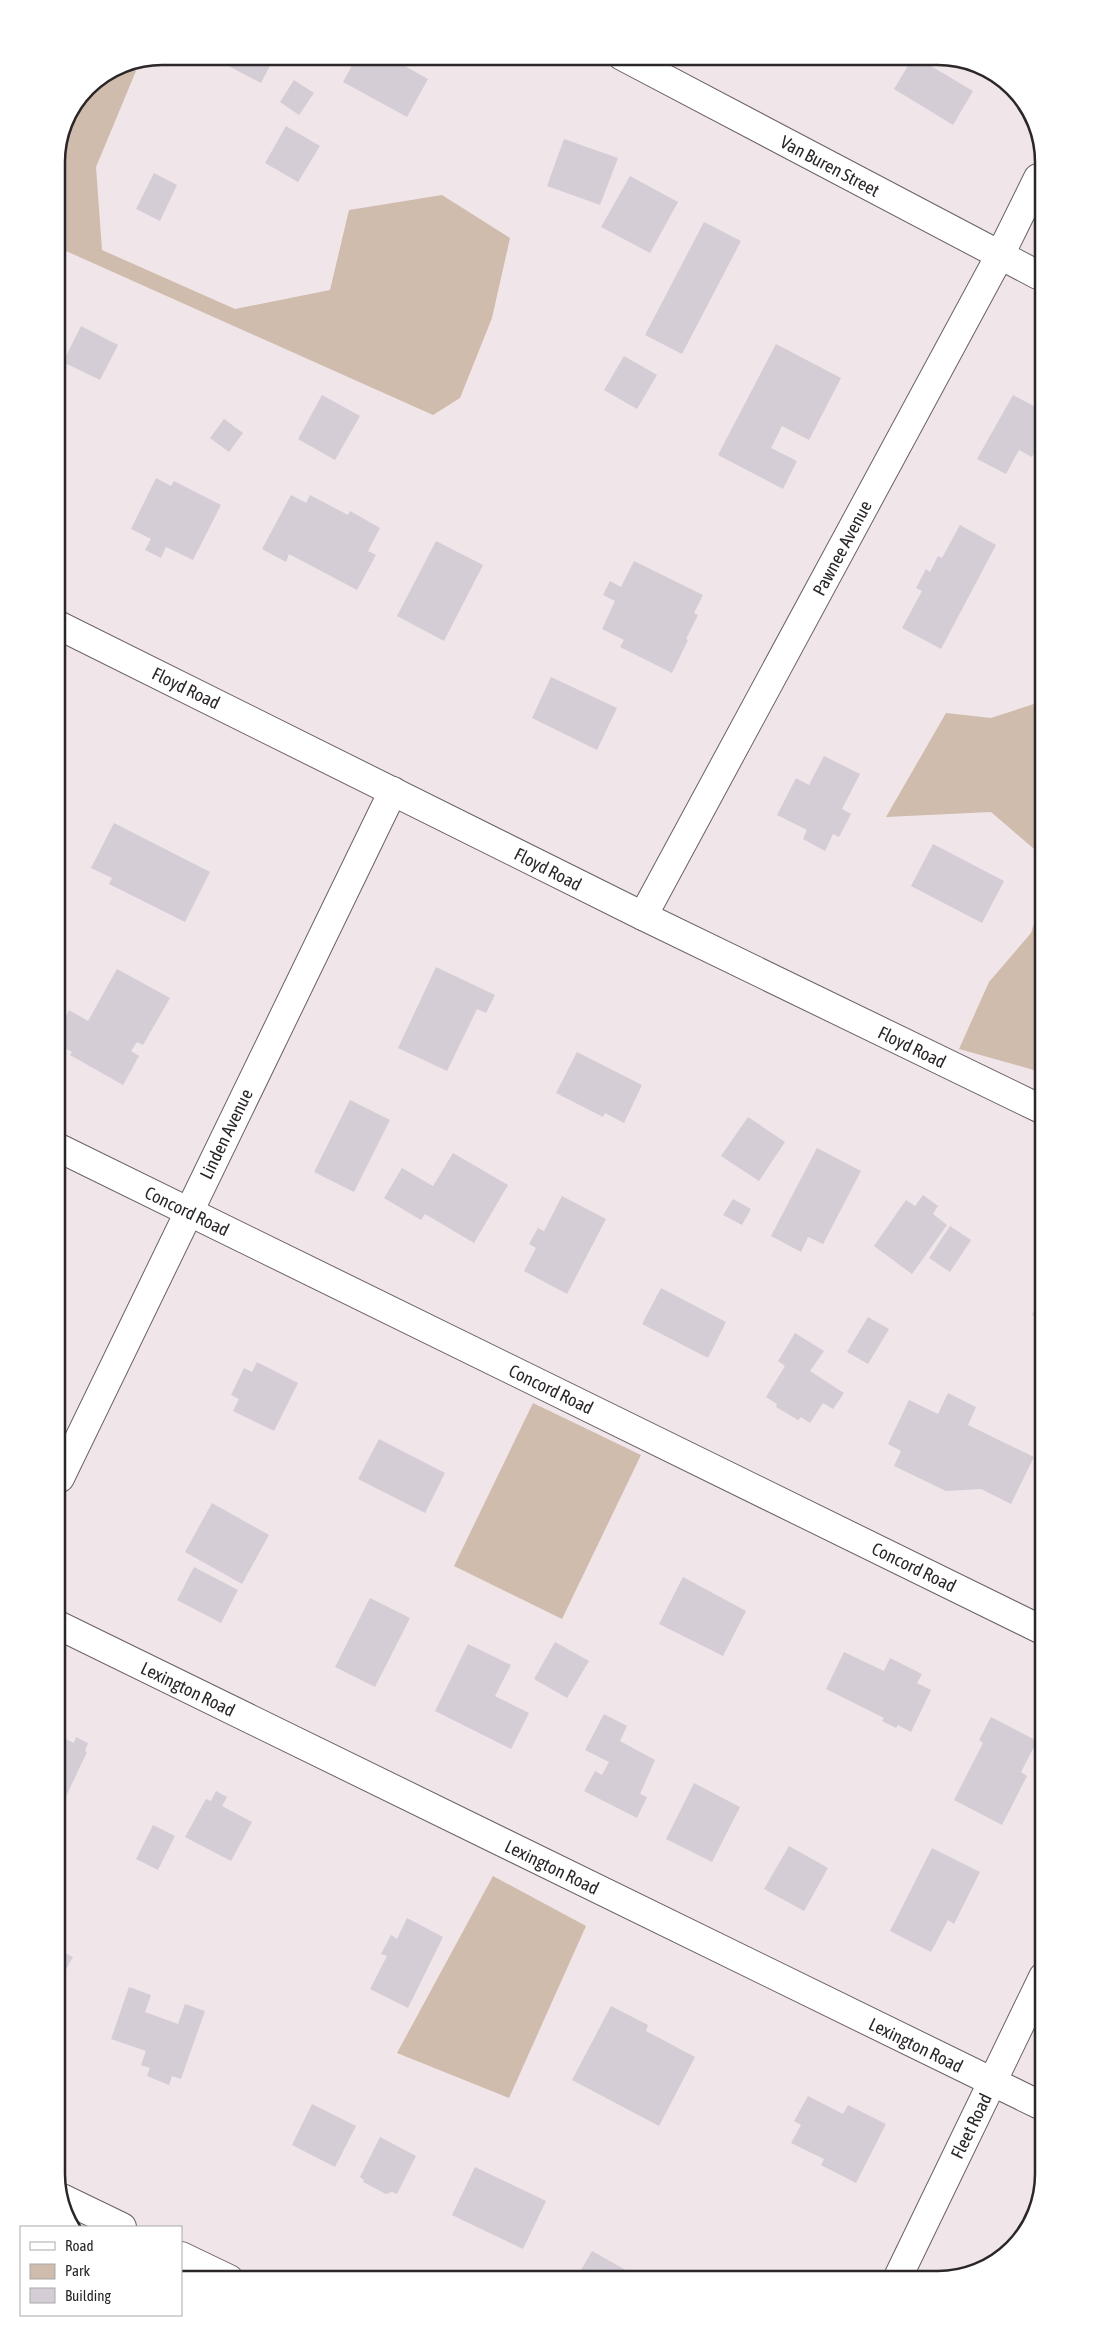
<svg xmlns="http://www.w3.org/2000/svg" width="1100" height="2336" font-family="'Asap Condensed',sans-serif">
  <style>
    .green { fill: #d0bcac }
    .building { fill: #d4cdd6 }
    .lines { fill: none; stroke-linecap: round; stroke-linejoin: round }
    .street-casing { stroke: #6a6164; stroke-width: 30 }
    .street { stroke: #fff; stroke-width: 28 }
    .labels { text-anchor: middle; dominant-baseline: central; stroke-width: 4; stroke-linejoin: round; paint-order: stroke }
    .street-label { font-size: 18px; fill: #2b2728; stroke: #fff }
    .rim { fill: none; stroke: #2b2728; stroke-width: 2.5 }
  </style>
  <rect width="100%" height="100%" fill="#f0e5e9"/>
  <g class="green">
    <path d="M127,63L136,71L96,167L102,250L235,309L330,290L349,210L442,195L510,238L492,318L460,398L433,415L57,247C57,191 47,134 87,88C95,78 111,71 122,64Z"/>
    <path d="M1040,702V854L991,812L886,817L946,713L991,718Z"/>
    <path d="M1040,905L1041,1072L959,1049L989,982L1031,933Z"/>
    <path d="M533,1403L641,1455L562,1619L454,1566Z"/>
    <path d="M493,1876L586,1926L509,2098L397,2053Z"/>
  </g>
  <g class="building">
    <path d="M224,56H275L261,83L221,62Z"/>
    <path d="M357,56H387L428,79L407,117L343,82Z"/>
    <path d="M914,56L973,91L953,125L894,89Z"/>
    <path d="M294,80L314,93L299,115L280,102Z"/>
    <path d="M286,126L320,146L298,182L265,163Z"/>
    <path d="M564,139L618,158L600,205L547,186Z"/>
    <path d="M154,173L177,185L160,221L136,209Z"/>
    <path d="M630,176L678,202L650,253L601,227Z"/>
    <path d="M704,222L741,241L682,354L645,335Z"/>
    <path d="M81,326L118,345L100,380L63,362Z"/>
    <path d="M776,344L841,378L809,440L782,426L771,448L797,461L783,489L718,455Z"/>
    <path d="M624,356L657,375L637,409L604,390Z"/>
    <path d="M322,395L360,416L335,460L298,439Z"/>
    <path d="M1013,395L1039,409V444L1032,457L1019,450L1006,474L977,459Z"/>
    <path d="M224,419L243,433L229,452L210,438Z"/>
    <path d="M156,478L171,486L174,481L221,505L193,560L166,547L161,558L145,550L151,539L131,529Z"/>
    <path d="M291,495L306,503L310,495L348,515L350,511L380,528L368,551L376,555L357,590L289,554L286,562L262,549Z"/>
    <path d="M960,525L996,545L941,649L902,628L922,591L916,588L926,569L930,572L938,556L942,558Z"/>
    <path d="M436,541L483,565L444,641L397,616Z"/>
    <path d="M634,561L703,595L694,613L698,615L686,639L688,640L672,673L620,647L624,640L602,629L615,601L603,595L610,581L621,587Z"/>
    <path d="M551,677L617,708L597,750L532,718Z"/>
    <path d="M824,756L860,774L842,809L851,814L839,837L833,834L825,851L803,839L807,830L777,815L796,778L809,785Z"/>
    <path d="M114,823L210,872L185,922L109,884L112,878L91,868Z"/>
    <path d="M933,844L1004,881L982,923L911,886Z"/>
    <path d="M436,967L495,995L486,1013L477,1009L447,1071L398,1048Z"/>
    <path d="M117,969L170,998L143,1045L137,1042L131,1051L139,1056L123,1085L70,1055L72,1052L59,1045V1028L69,1010L88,1021Z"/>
    <path d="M577,1052L642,1085L624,1123L605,1113L603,1117L556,1093Z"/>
    <path d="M350,1100L390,1120L354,1192L314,1172Z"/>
    <path d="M748,1117L785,1142L759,1181L721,1156Z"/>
    <path d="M817,1148L861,1171L823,1244L808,1237L801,1252L771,1236Z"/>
    <path d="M453,1153L508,1185L474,1243L425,1214L421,1220L384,1198L402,1168L433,1186Z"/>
    <path d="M923,1195L938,1206L933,1214L947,1225L912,1274L874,1246L906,1200L915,1206Z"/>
    <path d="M562,1196L606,1219L567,1294L524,1271L536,1248L529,1244L538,1228L544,1231Z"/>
    <path d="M733,1199L751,1209L742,1225L723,1215Z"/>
    <path d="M950,1226L971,1240L950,1272L929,1258Z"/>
    <path d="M661,1288L726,1322L708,1358L642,1324Z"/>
    <path d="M1041,1298V1320L1032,1315Z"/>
    <path d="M868,1317L889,1329L868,1364L847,1352Z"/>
    <path d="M795,1333L824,1351L810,1371L844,1393L833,1409L823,1403L810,1423L801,1417L798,1420L776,1407L777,1404L766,1397L785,1366L778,1361Z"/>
    <path d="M257,1362L298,1383L274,1431L233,1411L239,1399L231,1395L244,1368L252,1372Z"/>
    <path d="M948,1393L976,1407L968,1425L1034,1457L1011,1504L981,1489L946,1491L894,1466L901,1451L888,1444L909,1400L938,1414Z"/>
    <path d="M379,1439L445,1473L425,1513L358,1479Z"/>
    <path d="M212,1503L269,1535L242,1584L185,1552Z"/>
    <path d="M194,1567L238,1590L221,1623L177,1600Z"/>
    <path d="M683,1577L746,1611L723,1656L659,1624Z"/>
    <path d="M370,1598L410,1618L375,1687L335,1667Z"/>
    <path d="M555,1642L589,1661L567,1698L534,1679Z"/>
    <path d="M468,1644L511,1665L495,1696L529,1713L511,1749L435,1711Z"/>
    <path d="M844,1652L884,1671L890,1658L922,1674L917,1683L931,1690L911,1732L898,1725L896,1728L882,1721L884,1718L826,1689Z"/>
    <path d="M604,1714L627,1726L620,1741L655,1760L640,1794L647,1797L637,1818L584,1791L595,1771L602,1775L609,1762L585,1750Z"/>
    <path d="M991,1717L1037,1741L1021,1772L1027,1776L1002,1825L954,1800L983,1743L979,1740Z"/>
    <path d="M61,1737L74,1743L76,1737L88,1743L85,1751L87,1752L61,1807Z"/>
    <path d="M694,1783L740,1807L712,1862L666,1839Z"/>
    <path d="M216,1791L227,1797L222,1806L252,1822L231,1861L185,1837L206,1799L211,1801Z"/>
    <path d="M153,1825L175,1836L158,1870L136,1859Z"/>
    <path d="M789,1846L828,1868L804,1911L764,1889Z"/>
    <path d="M932,1848L980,1872L954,1924L948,1920L931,1952L890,1931Z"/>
    <path d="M407,1918L443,1937L408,2008L370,1989L387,1956L381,1954L391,1935L397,1939Z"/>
    <path d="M61,1951L73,1957L61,1978Z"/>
    <path d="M129,1987L151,1995L145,2012L178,2024L185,2004L205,2011L181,2079L172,2076L169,2085L147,2076L150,2068L141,2065L146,2051L111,2039Z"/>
    <path d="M611,2006L648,2025L646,2031L695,2057L659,2126L572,2080Z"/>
    <path d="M808,2096L843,2114L848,2105L886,2124L856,2183L821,2165L824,2159L791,2143L801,2125L794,2121Z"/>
    <path d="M312,2104L356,2126L335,2167L292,2145Z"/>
    <path d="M380,2137L416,2156L397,2194L392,2192L386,2194L363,2182L364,2180L360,2177Z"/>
    <path d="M475,2167L546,2201L523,2249L452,2215Z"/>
    <path d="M592,2251L631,2273L629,2276L577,2277Z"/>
  </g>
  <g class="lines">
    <g class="street-casing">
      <g id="street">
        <path d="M622,56L1038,275"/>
        <path d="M58,625L643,916L1041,1109"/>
        <path d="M643,916L1000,255L1038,178"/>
        <path d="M59,1148L1042,1630"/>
        <path d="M60,1478L393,791"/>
        <path d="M60,1626L1044,2107"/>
        <path d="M62,2198L122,2227"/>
        <path d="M181,2256L229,2279"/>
        <path d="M899,2275L1043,1977"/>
      </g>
    </g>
    <use href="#street" class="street"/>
  </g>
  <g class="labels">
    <g class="street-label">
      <text transform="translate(830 166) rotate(28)">Van Buren Street</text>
      <text transform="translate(842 548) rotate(-62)">Pawnee Avenue</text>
      <text transform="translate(186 688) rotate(26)">Floyd Road</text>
      <text transform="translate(548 869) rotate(27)">Floyd Road</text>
      <text transform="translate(912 1047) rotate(26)">Floyd Road</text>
      <text transform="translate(226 1134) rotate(-64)">Linden Avenue</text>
      <text transform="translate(187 1211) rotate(26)">Concord Road</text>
      <text transform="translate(551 1389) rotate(26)">Concord Road</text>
      <text transform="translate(914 1567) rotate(26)">Concord Road</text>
      <text transform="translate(188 1689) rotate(26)">Lexington Road</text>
      <text transform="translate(552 1867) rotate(26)">Lexington Road</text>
      <text transform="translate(916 2045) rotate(26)">Lexington Road</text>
      <text transform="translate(971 2126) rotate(-64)">Fleet Road</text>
    </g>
  </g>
  <path d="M0 0H1100V2336H0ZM162 65H938A97 97 0 0 1 1035 162V2174A97 97 0 0 1 938 2271H162A97 97 0 0 1 65 2174V162A97 97 0 0 1 162 65Z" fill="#fff" fill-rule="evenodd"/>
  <path class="rim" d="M162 65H938A97 97 0 0 1 1035 162V2174A97 97 0 0 1 938 2271H162A97 97 0 0 1 65 2174V162A97 97 0 0 1 162 65Z"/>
  <rect x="20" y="2226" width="162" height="90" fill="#ffffff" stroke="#aaa9a9"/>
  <rect x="30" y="2242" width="25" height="8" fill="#ffffff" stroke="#aaa9a9"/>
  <text x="65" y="2251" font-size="15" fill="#2b2728">Road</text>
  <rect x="30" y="2264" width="25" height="15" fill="#d0bcac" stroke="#aaa9a9"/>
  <text x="65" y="2276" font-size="15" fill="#2b2728">Park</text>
  <rect x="30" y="2288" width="25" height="15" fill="#d4cdd6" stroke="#aaa9a9"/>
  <text x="65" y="2301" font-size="15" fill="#2b2728">Building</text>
</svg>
